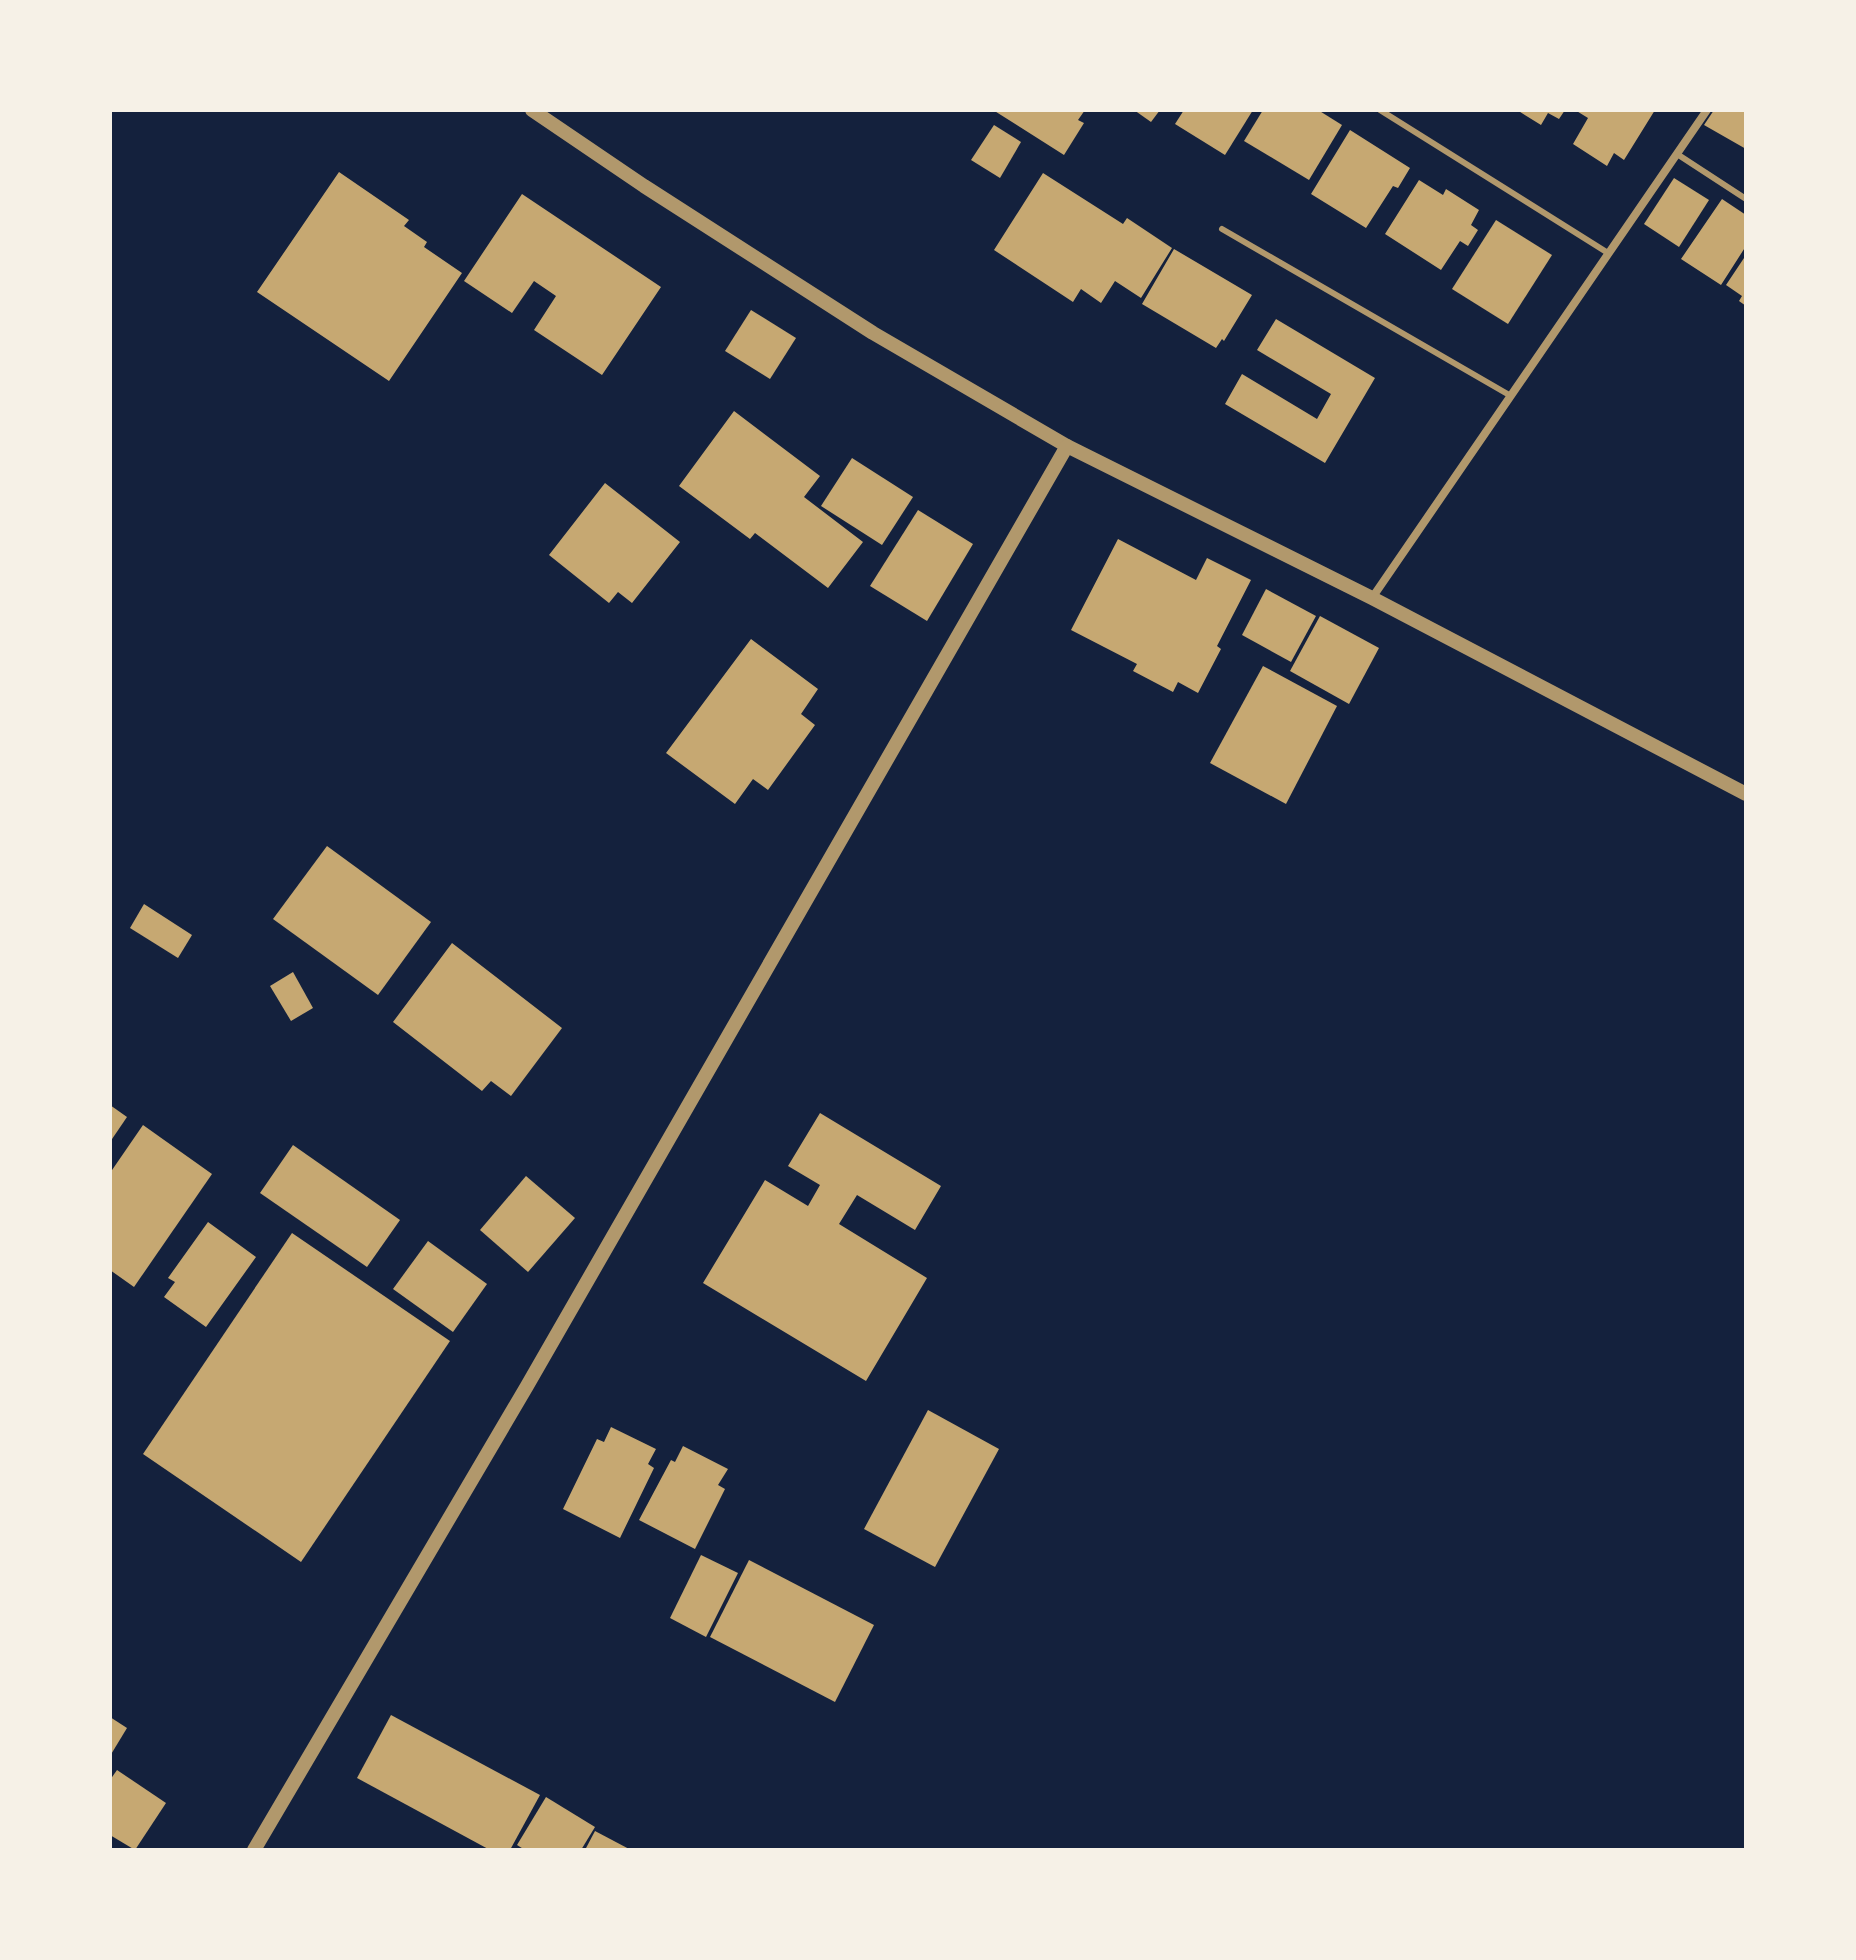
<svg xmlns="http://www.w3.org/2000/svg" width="1856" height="1960" font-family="'IBM Plex Serif',serif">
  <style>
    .building { fill: #c6a872 }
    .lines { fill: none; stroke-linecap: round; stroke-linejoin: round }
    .service { stroke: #b1986c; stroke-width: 6 }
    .minor { stroke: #b1986c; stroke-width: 8 }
    .tertiary { stroke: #b1986c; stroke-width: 14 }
  </style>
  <rect width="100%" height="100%" fill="#14213d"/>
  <g class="building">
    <path d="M993,110H1085L1078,120L1084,123L1064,155Z"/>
    <path d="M1134,110H1160L1151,122Z"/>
    <path d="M1184,110H1253L1225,155L1175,124Z"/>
    <path d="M1263,110H1318L1342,125L1309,180L1244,141Z"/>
    <path d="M1517,110H1565L1559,119L1548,113L1541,125Z"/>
    <path d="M1575,110H1655L1624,160L1614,153L1607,166L1573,144L1588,118Z"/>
    <path d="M1714,110H1746V149L1704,125Z"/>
    <path d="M994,125L1021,142L1000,178L971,160Z"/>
    <path d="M1350,130L1410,168L1398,188L1393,186L1366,228L1311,194Z"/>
    <path d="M339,172L409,220L404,226L427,242L424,247L462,273L389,381L257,292Z"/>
    <path d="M1043,173L1123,224L1127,218L1172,248L1141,298L1115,281L1101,303L1081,289L1073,302L994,250Z"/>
    <path d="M1674,178L1709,200L1679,247L1644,224Z"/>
    <path d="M1419,180L1443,195L1446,189L1479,210L1471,225L1478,230L1468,246L1460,241L1441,270L1385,234Z"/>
    <path d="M522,194L661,287L602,375L534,330L556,296L534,281L512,313L464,281Z"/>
    <path d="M1722,199L1746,215L1744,222L1746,223V246L1721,285L1681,259Z"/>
    <path d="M1496,220L1552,255L1508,324L1452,289Z"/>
    <path d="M1174,249L1252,295L1224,341L1222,339L1216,348L1142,304Z"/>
    <path d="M1746,255V306L1739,301L1742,296L1726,285Z"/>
    <path d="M751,310L796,338L770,379L725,351Z"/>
    <path d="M1276,319L1375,378L1325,463L1225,404L1242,374L1317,419L1331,394L1257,350Z"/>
    <path d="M734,411L820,476L804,497L863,542L828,588L755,533L750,539L679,486Z"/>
    <path d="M852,458L913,497L882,545L821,506Z"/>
    <path d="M605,483L680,542L632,603L618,592L609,603L549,555Z"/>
    <path d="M918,510L973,544L927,621L870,586Z"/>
    <path d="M1118,539L1196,580L1207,558L1251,580L1217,646L1221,649L1198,693L1178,682L1173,692L1133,671L1137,664L1071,630Z"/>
    <path d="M1266,589L1316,616L1291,662L1242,635Z"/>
    <path d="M1320,616L1379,648L1349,704L1290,671Z"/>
    <path d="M751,639L818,689L801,714L815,725L768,790L753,779L735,804L666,753Z"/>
    <path d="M1263,666L1337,706L1286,804L1210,763Z"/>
    <path d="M327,846L431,922L378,995L273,919Z"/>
    <path d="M144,904L192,935L178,958L130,928Z"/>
    <path d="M452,943L562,1028L511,1096L491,1081L482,1091L393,1022Z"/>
    <path d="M293,972L313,1008L291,1021L270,986Z"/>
    <path d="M110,1105L127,1117L110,1142Z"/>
    <path d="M820,1113L941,1186L915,1230L857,1195L839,1224L927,1278L866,1381L703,1283L765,1180L808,1206L820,1185L788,1166Z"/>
    <path d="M143,1125L212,1174L134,1287L110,1270V1173Z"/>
    <path d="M293,1145L400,1220L367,1267L260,1193Z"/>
    <path d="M526,1176L575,1218L528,1272L480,1230Z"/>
    <path d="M208,1222L256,1257L206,1327L164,1297L175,1282L168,1278Z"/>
    <path d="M292,1233L450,1341L301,1562L143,1454Z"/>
    <path d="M428,1241L487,1284L453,1332L393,1289Z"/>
    <path d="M928,1410L999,1449L935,1567L864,1529Z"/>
    <path d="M611,1427L656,1449L648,1464L654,1468L620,1538L563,1509L597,1439L604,1442Z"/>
    <path d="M683,1446L728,1469L718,1485L725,1489L695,1549L639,1520L671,1460L675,1462Z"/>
    <path d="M701,1555L738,1573L706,1637L670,1618Z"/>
    <path d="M749,1560L874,1625L835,1702L710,1637Z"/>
    <path d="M391,1715L540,1795L510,1850H490L357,1778Z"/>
    <path d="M110,1717L127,1728L110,1756Z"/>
    <path d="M117,1770L166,1803L135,1850L110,1835V1780Z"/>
    <path d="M546,1797L595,1827L581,1850H525L517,1845Z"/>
    <path d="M595,1831L631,1850H585Z"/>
  </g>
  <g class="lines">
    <g class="service">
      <path d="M1380,110L1608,253"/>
      <path d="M1677,154L1746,199"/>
      <path d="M1222,229L1511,396"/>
    </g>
    <path class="minor" d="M1372,598L1707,110"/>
    <g class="tertiary">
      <path d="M532,110L644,186L873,333L1067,446L1372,598L1746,794"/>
      <path d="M254,1850L527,1386L1067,446"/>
    </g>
  </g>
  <rect width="1856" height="1960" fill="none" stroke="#f6f1e7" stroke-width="224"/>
</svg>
